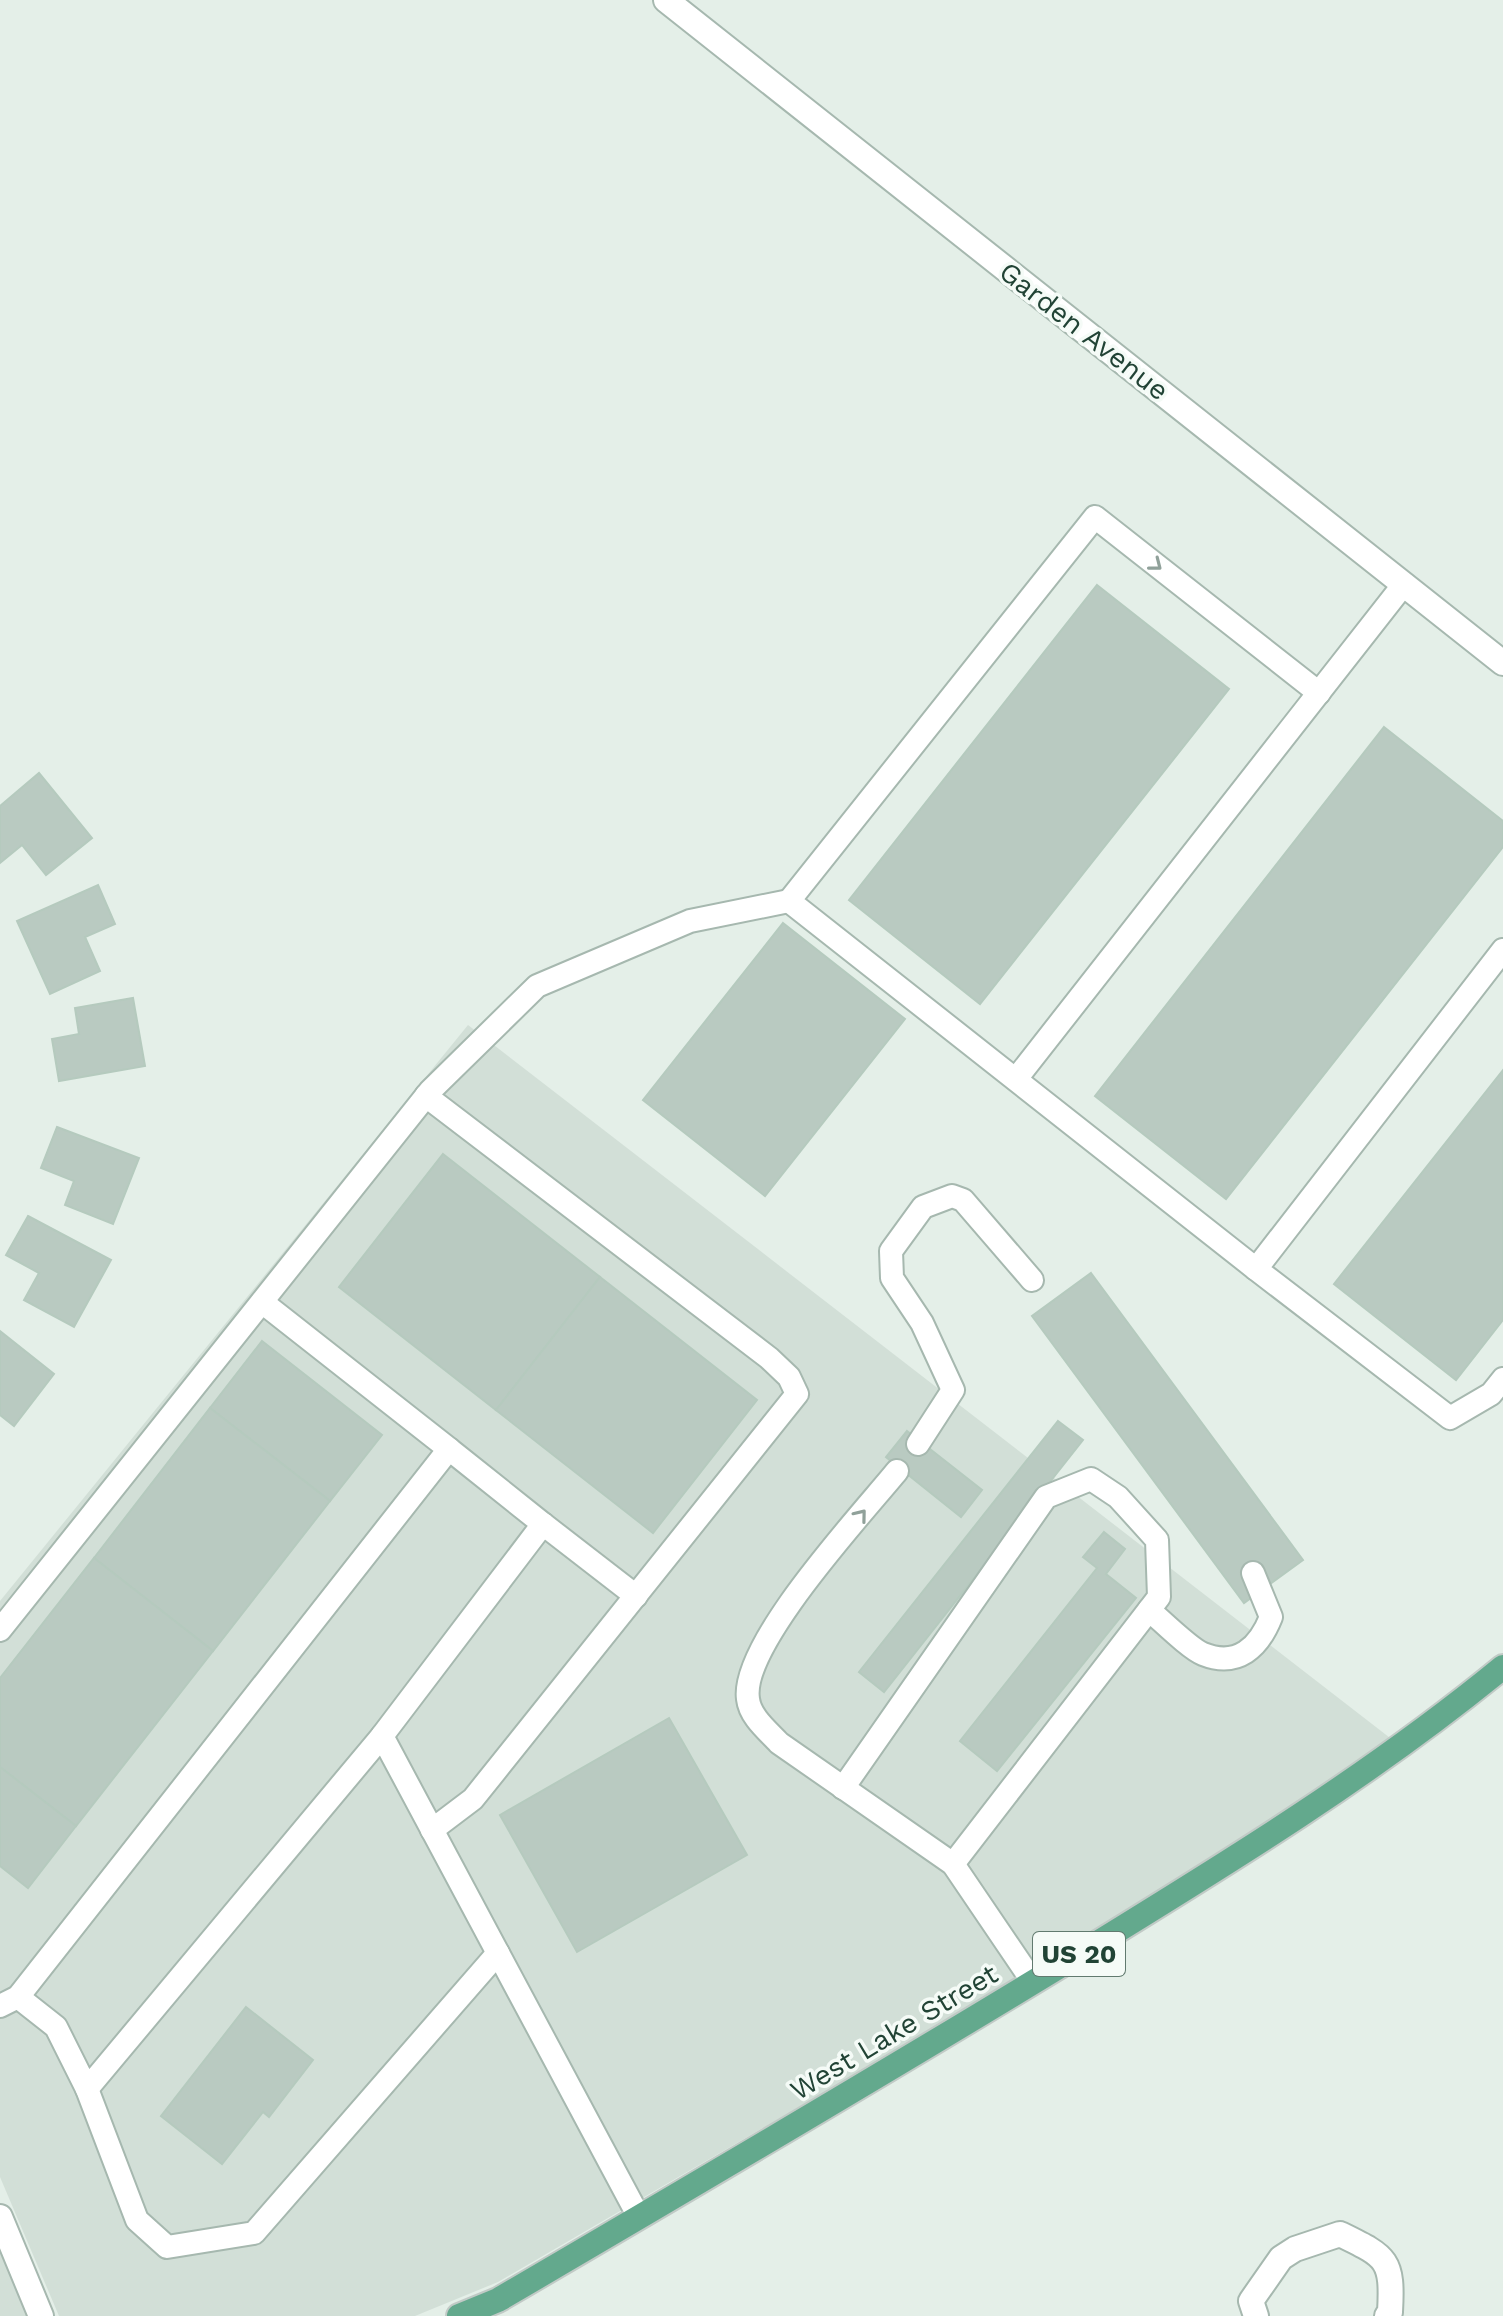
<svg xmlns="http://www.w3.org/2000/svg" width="1503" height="2316" font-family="'Work Sans',sans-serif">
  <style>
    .built { fill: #d2dfd7 }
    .building { fill: #b9cac1; stroke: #b5cabe; stroke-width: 2 }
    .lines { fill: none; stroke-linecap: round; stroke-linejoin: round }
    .service-casing { stroke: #a6b8af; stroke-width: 26 }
    .minor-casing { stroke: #a6b8af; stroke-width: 28 }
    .tertiary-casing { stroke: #a6b8af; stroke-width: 28 }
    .primary-casing { stroke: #c1cac6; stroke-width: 28 }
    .service { stroke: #fff; stroke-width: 22 }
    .minor { stroke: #fff; stroke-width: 24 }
    .tertiary { stroke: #fff; stroke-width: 24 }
    .primary { stroke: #63a98d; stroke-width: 24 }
    .oneway { stroke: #90a19a }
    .labels { text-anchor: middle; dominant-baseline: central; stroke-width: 7; stroke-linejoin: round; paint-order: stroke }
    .shield { fill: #f5fbf7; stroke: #617a6f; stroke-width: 2 }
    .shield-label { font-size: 26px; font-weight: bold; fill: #214335 }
    .street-label { font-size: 28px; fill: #214335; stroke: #f5fbf7 }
  </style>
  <rect width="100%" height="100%" fill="#e4efe8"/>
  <g class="built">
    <path d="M468,1025L1394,1741L1264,1830L1012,1983L498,2282L415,2316H59L0,2177V1601Z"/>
    <path d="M0,2245L29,2316H0Z"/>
  </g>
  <g class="building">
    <path d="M1097,585L1229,689L980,1004L849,900Z"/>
    <path d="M1384,727L1503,821V847L1226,1199L1095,1096Z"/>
    <path d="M39,773L92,838L46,875L22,845L0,863V806Z"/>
    <path d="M98,885L115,924L85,937L100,971L50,994L17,921Z"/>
    <path d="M783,923L905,1019L765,1196L643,1100Z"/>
    <path d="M133,998L145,1066L59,1081L52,1039L79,1034L75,1008Z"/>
    <path d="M1503,1070V1320L1456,1380L1334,1284Z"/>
    <path d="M57,1127L139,1158L113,1224L65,1205L74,1181L41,1168Z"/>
    <path d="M443,1154L600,1277L496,1410L339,1287Z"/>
    <path d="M28,1216L111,1260L74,1327L24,1300L39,1273L6,1255Z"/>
    <path d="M1091,1273L1303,1560L1244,1603L1032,1316Z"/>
    <path d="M600,1277L757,1400L653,1533L496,1410Z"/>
    <path d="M0,1331L54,1374L14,1426L0,1415Z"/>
    <path d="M262,1341L382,1435L330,1501L210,1408Z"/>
    <path d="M210,1408L330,1501L213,1651L94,1558Z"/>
    <path d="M1058,1421L1083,1440L884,1692L859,1672Z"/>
    <path d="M907,1431L982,1490L961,1517L886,1457Z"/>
    <path d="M1104,1532L1125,1549L1106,1574L1136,1598L997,1771L960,1741L1097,1568L1083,1557Z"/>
    <path d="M94,1558L213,1651L76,1826L0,1767V1678Z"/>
    <path d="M669,1718L747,1855L577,1952L500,1815Z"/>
    <path d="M0,1767L76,1826L28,1888L0,1866Z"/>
    <path d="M246,2007L313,2060L269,2117L263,2112L222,2164L161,2116Z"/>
  </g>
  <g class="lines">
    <g class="service-casing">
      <g id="service">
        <path d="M1503,950L1256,1269L1450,1418L1491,1394L1503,1379"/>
        <path d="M1016,1079L1404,584"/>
        <path d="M426,1096L769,1358L789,1377L797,1394L473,1799L432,1830"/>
        <path d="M1256,1269L789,901L1095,517L1319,693"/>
        <path d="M918,1444L953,1390L922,1323L892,1278L891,1251L923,1207L952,1196L963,1200L1032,1280"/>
        <path d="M449,1449L543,1524L382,1736L639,2217"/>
        <path d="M897,1471C862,1514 740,1645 748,1699C750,1717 768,1731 779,1743L953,1864L1033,1982"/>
        <path d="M543,1524L636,1596"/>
        <path d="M1149,1610C1161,1620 1190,1649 1203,1654C1238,1668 1259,1647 1271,1617L1253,1573"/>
        <path d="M0,1630L430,1091L537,986L690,921L789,901"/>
        <path d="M843,1788L1046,1497L1091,1479L1118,1497L1157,1540L1159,1597L953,1864"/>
        <path d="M18,1997L56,2027L87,2089L382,1736"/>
        <path d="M0,2006L18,1997L449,1449L262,1302"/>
        <path d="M87,2089L137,2220L167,2247L254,2233L498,1953"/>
      </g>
    </g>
    <g class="minor-casing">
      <g id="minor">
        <path d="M666,0L1503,663"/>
        <path d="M1256,2316L1251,2301L1281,2258L1295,2249L1340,2234C1387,2257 1393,2259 1390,2312L1387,2316"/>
      </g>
    </g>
    <g class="tertiary-casing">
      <path id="tertiary" d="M0,2217L41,2316"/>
    </g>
    <g class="primary-casing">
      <path id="primary" d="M459,2316L498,2300C691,2187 883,2074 1073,1958C1221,1867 1369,1777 1503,1667"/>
    </g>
    <use href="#service" class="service"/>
    <use href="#minor" class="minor"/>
    <use href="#tertiary" class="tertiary"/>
    <use href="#primary" class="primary"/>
  </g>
  <defs><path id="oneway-chevron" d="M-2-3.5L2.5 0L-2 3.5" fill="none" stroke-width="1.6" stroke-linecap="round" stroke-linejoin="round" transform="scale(2)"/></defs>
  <g class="oneway">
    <use href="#oneway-chevron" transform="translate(1156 565) rotate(38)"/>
    <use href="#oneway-chevron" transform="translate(861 1515) rotate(-51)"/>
  </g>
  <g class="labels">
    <rect class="shield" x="1033" y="1932" width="92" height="44" rx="6"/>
    <g class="shield-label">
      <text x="1079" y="1954">US 20</text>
    </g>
    <g class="street-label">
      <text transform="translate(1084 331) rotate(38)">Garden Avenue</text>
      <text transform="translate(894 2032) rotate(-31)">West Lake Street</text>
    </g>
  </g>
</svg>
